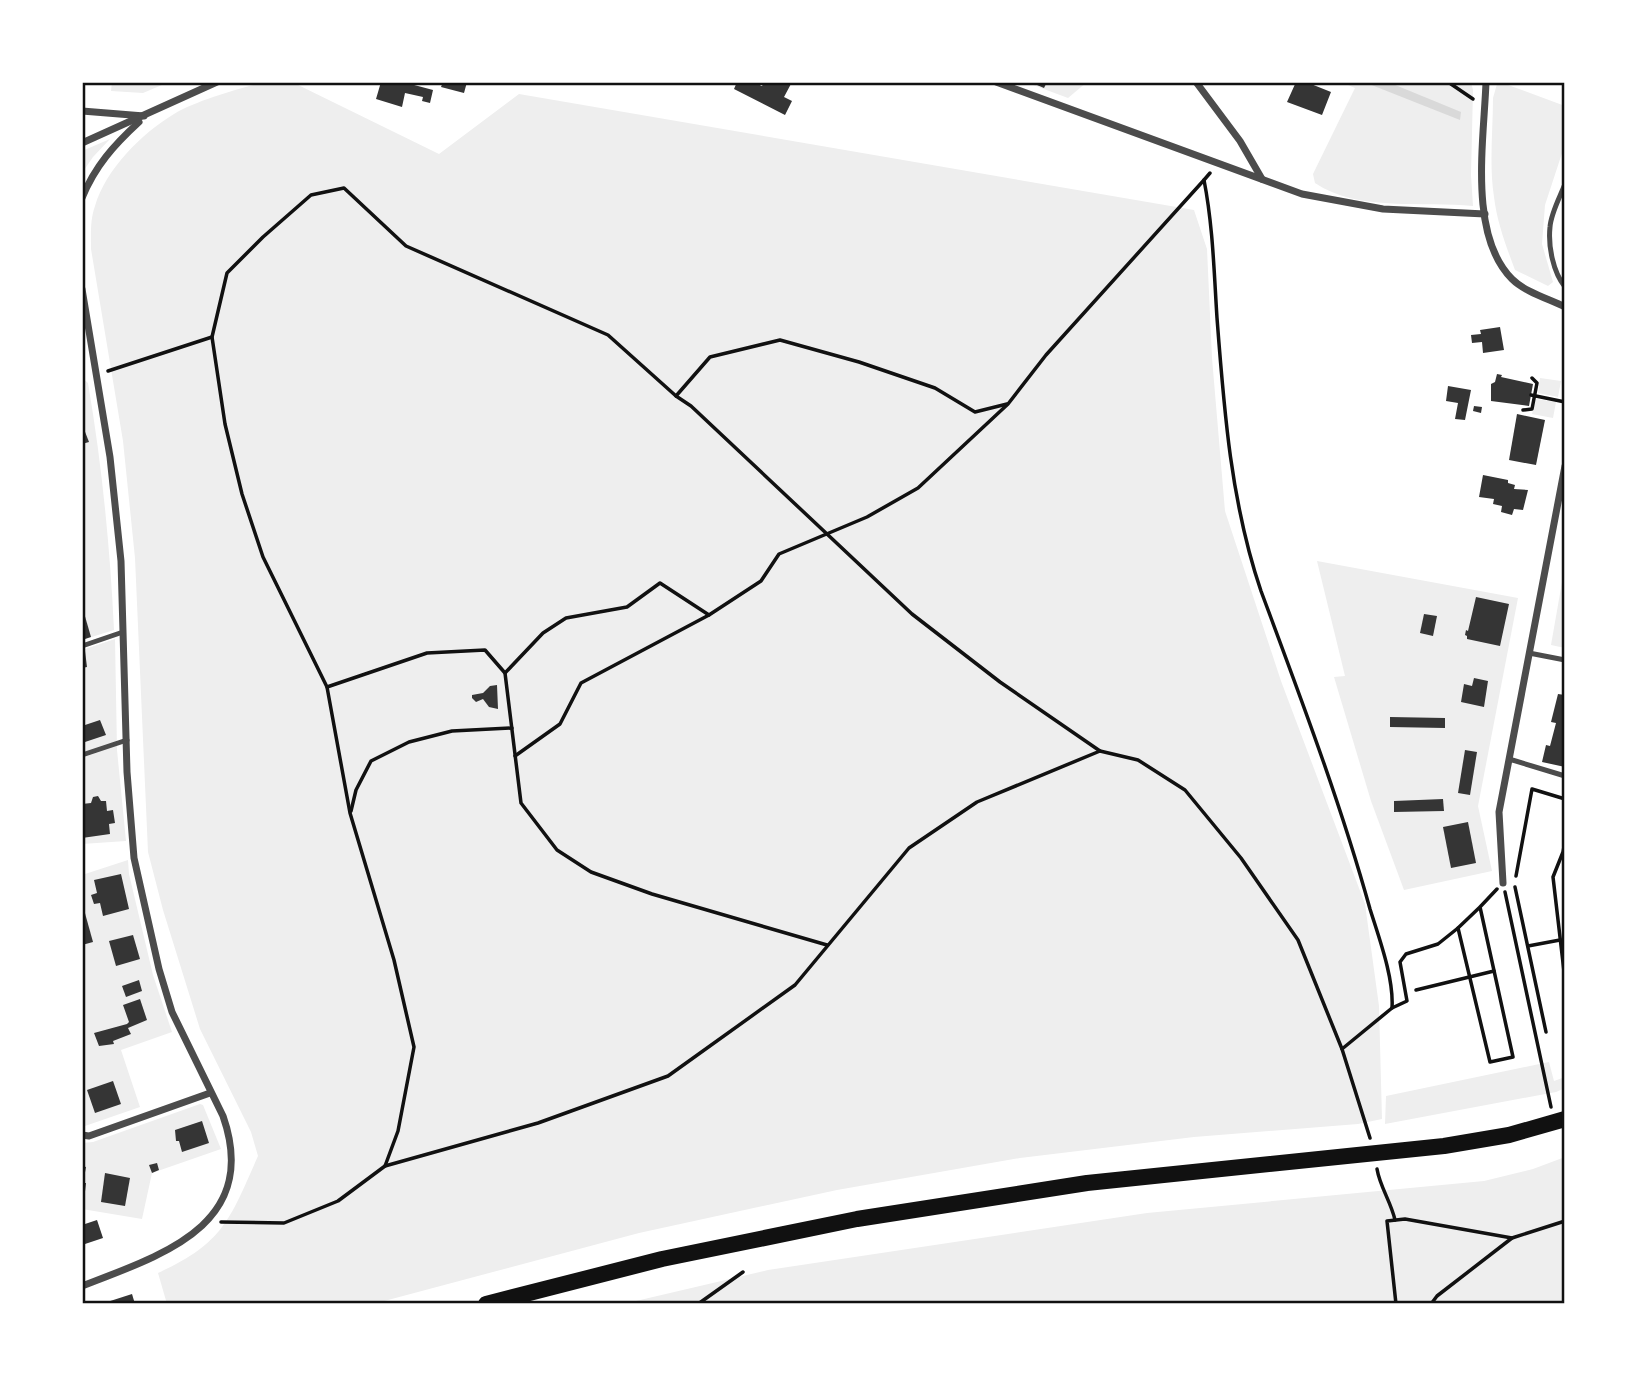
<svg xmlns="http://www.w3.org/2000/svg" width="1647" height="1386" font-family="'Open Sans',sans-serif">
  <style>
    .green { fill: #eee }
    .water { fill: #d9d9d9 }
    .building { fill: #353535 }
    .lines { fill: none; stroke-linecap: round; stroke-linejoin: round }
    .path { stroke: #111; stroke-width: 3.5 }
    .service { stroke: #4c4c4c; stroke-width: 5 }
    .minor { stroke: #4c4c4c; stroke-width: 7 }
    .primary { stroke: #111; stroke-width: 16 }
    .neatline { fill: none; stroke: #111; stroke-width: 2.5 }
  </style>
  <rect width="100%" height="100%" fill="#fff"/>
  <g class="green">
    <path d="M112,82H169L143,93L111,91Z"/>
    <path d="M265,82H292L439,154L519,94L1194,210L1207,249L1212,358L1225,511L1281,681L1365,904L1379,1006L1382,1119L1358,1124L1194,1137L1020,1158L837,1190L639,1233L373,1304H167L158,1273C224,1243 230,1219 258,1156L251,1132L200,1029L163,910L148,852L135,558L123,441L91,249C91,234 90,220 95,206C106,169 141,134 174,114C198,100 238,89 265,82Z"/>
    <path d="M1025,82H1087L1068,98Z"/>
    <path d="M1341,82H1471L1473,90L1471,175L1473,206C1425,201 1357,212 1315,183L1313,174L1355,88Z"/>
    <path d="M1500,82L1565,106V144L1545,205L1542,244L1553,282L1548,286L1515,270C1506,246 1497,222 1494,197C1489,165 1493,130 1493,98L1497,84Z"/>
    <path d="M110,139L93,157L82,173V151Z"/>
    <path d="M82,378L88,383C102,465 110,547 114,630L82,640Z"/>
    <path d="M1540,378L1561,381L1558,397L1538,393Z"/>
    <path d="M1536,399L1556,402L1553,418L1532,414Z"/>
    <path d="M1317,561L1518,598L1478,806L1492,871L1404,890L1371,801L1334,677L1345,676Z"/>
    <path d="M1565,565V648L1551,645Z"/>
    <path d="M115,639L117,750L126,841L82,844V650Z"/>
    <path d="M128,860L129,874L153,975L172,1032L121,1050L140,1107L85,1126L82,1125V875Z"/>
    <path d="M1549,1062L1554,1081L1565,1077V1088L1556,1092L1385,1124L1386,1096Z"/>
    <path d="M200,1104L203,1105L221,1149L152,1173L142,1219L82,1209V1143L93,1142Z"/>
    <path d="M1565,1157V1304H623L768,1270L1147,1213L1484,1181L1533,1169Z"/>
  </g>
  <path class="water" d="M1364,82H1388L1461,112L1460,120Z"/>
  <g class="building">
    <path d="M381,82H403L433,90L430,103L422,101L423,97L405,93L402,107L376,99Z"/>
    <path d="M443,82H467L464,93L441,87Z"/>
    <path d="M737,82L755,83L762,86L764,82H792L784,97L792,101L785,115L734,89Z"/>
    <path d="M1030,82H1047L1044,88Z"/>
    <path d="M1296,82H1311V84L1331,92L1322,115L1287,102Z"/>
    <path d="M1500,327L1504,350L1483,353L1482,342L1472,343L1471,335L1481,334L1480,330Z"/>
    <path d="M1497,374L1502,375L1501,377L1533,384L1529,406L1491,401V384L1495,382Z"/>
    <path d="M1448,386L1471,390L1465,420L1455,419L1458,403L1446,401Z"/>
    <path d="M1474,406L1482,407L1481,413L1473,411Z"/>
    <path d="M1517,414L1545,420L1536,465L1509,460Z"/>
    <path d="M82,424L89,442L82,444Z"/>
    <path d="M1483,475L1508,480V483L1515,485L1514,489L1528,490L1523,510L1514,509L1512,515L1501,512L1502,506L1493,504L1494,499L1479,497Z"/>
    <path d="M1476,597L1509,604L1500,646L1467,639V636L1465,635L1466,630L1468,631Z"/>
    <path d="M82,606L91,637L82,640Z"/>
    <path d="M1424,614L1437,616L1433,636L1420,633Z"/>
    <path d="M82,651H85L87,667L82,668Z"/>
    <path d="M1474,678L1488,681L1484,707L1461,702L1464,684L1472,686Z"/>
    <path d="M497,685L498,709L489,707L483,699L476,702L472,698V695L483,693L490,686Z"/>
    <path d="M1558,694L1565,695V767L1542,762L1546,745L1550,746L1556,723L1551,722Z"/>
    <path d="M1390,717L1445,718V728L1390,727Z"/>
    <path d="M100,720L106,735L82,743V726Z"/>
    <path d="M1465,750L1477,752L1470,795L1458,793Z"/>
    <path d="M98,796L101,801H106L107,811L113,810L115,823L109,824L110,834L82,838V804L91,803L93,797Z"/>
    <path d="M1443,799L1444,811L1394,812V801Z"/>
    <path d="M1468,822L1476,863L1451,868L1443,827Z"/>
    <path d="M121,874L129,909L103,916L100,903L94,904L91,895L97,893L94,880Z"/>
    <path d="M83,906L93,942L82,945V907Z"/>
    <path d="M133,935L140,959L116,966L109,941Z"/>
    <path d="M139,980L142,991L126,997L122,986Z"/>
    <path d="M140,999L147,1020L128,1028L131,1034L113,1041L114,1044L99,1046L94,1033L127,1024L129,1022L123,1005Z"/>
    <path d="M113,1081L121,1104L95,1113L87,1090Z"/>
    <path d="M202,1121L209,1143L182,1152L179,1141H176L175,1130Z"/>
    <path d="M157,1163L159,1170L152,1173L149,1165Z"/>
    <path d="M82,1166L86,1167L83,1183H86L84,1200H82Z"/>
    <path d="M105,1173L130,1178L125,1206L101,1202Z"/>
    <path d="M97,1220L103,1238L82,1245V1225Z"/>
    <path d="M132,1294L135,1304H104V1303Z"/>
  </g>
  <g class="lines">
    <g class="path">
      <path d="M1448,82L1473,99"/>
      <path d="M1210,173L1204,180C1213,226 1214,272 1217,318C1224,410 1231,503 1261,591C1300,696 1340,801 1370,909C1379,938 1394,978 1392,1008"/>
      <path d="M108,371L212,337"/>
      <path d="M1531,395L1565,402"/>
      <path d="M676,396L710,357L780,340L859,362L935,388L975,412L1007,404"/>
      <path d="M1523,410L1532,409L1537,383L1532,378"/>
      <path d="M505,673L543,633L566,618L627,607L660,583L709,615L761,581L779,554L867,517L918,488L1008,404L1046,355L1204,180"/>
      <path d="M327,687L427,653L485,650L505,673L521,803L557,850L591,872L652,894L827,945"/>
      <path d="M515,756L560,724L581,683L709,615"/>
      <path d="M351,811L356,790L371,761L409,742L452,731L512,728"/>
      <path d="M1565,841L1563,852L1553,877L1565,980"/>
      <path d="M1516,876L1532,789L1565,799"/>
      <path d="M1515,887L1546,1032"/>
      <path d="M1505,892L1551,1107"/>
      <path d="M1480,907L1458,928L1490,1062L1513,1057L1480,907L1497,889"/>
      <path d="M1528,946L1560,940"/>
      <path d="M1416,990L1494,971"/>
      <path d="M1342,1049L1392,1008L1407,1001L1400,962L1406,954L1438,944L1458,928"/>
      <path d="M385,1166L398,1131L414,1047L394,960L350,813L327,687L263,557L242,494L225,424L212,337L227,273L263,237L311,195L344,188L406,246L608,335L676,396L691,406L912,614L1000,682L1100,751L1138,760L1185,790L1241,858L1298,940L1342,1049L1370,1138"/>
      <path d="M1377,1169C1380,1187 1391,1202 1395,1220"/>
      <path d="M221,1222L284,1223L338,1201L385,1166L538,1123L668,1076L795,985L909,848L977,802L1100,751"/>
      <path d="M698,1304L743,1272"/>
      <path d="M1396,1304L1387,1221L1405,1219L1512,1238"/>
      <path d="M1431,1304L1437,1296L1512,1238L1565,1221"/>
    </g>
    <g class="service">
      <path d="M1565,184C1560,197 1551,213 1550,227C1548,246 1553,272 1565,287"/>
      <path d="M82,646L123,632"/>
      <path d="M1529,653L1565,660"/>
      <path d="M82,755L127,740"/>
      <path d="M1509,759L1565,776"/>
    </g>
    <g class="minor">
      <path d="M996,82L1302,194L1383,209L1485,214"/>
      <path d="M1196,82L1240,141L1262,179"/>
      <path d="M1486,82C1484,140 1468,235 1512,279C1525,292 1549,299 1565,307"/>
      <path d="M82,111L144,116"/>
      <path d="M82,143L217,82"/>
      <path d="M82,198C95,166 114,145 139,122"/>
      <path d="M82,289L110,457L121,561L127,772L134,858L159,969L172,1012L223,1116C261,1225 162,1255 82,1286"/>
      <path d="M1503,883L1499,812L1565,466"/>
      <path d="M82,1135L89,1136L210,1093"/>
    </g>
    <path class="primary" d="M486,1304L662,1259L857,1219L1087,1183L1444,1146L1509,1135L1565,1119"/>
  </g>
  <rect width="1647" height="1386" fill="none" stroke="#ffffff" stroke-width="168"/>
  <rect x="84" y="84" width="1479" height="1218" class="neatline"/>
</svg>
